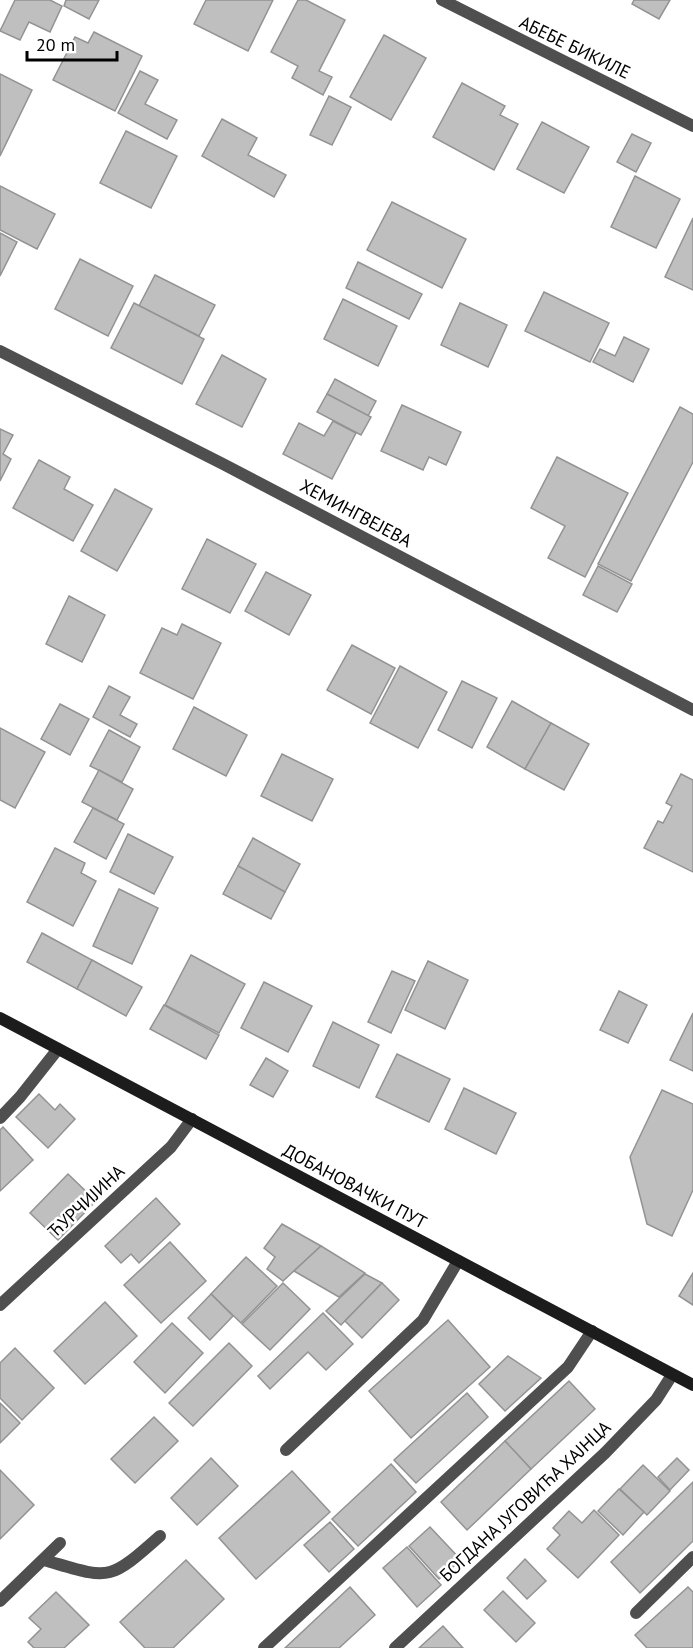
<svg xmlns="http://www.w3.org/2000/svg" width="693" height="1648" font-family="'PT Sans',sans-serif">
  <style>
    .building { fill: #bfbfbf; stroke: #939393; stroke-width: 1.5 }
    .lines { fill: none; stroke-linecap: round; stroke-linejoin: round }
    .lane { stroke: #4f4f4f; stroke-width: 12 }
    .street { stroke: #4f4f4f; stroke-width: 12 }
    .secondary { stroke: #1c1c1c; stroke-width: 12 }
    .labels { text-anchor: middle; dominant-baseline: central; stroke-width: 5; stroke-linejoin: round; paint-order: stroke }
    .street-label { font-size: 18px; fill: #000; stroke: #fff }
  </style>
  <rect width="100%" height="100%" fill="#fff"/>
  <g class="building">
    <path d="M15,0H50L62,6L50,32L29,22L20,40L0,31Z"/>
    <path d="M66,0H99L89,19L64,6Z"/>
    <path d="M206,0H273L248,51L194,24Z"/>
    <path d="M298,0H306L345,20L319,71L332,77L323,95L292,78L298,66L271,52Z"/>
    <path d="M634,0H670L659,19L632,4Z"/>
    <path d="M94,32L142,56L115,111L53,80L75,37L88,43Z"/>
    <path d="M384,35L426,58L391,120L350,97Z"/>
    <path d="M140,71L158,80L145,104L177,120L167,139L118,113Z"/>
    <path d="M0,74L32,90L0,156Z"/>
    <path d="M462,83L505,106L500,115L518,124L494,170L433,137Z"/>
    <path d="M329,96L351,107L332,145L310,135Z"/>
    <path d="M222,119L257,138L248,155L286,175L274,197L202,156Z"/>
    <path d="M542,122L589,147L564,193L517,169Z"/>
    <path d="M126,131L177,156L151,208L100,183Z"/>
    <path d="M632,134L651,143L636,172L617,162Z"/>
    <path d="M635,176L680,199L656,248L611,227Z"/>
    <path d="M0,186L55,214L37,249L0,230Z"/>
    <path d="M392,202L466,239L442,288L367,250Z"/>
    <path d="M693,218V290L665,277Z"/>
    <path d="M0,233L17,242L0,276Z"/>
    <path d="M80,259L133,286L108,336L55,309Z"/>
    <path d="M358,262L422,294L409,319L346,288Z"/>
    <path d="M155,275L215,305L199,336L139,306Z"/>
    <path d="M544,292L609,323L590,362L525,331Z"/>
    <path d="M343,299L397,326L378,366L324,339Z"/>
    <path d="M134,303L204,339L182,384L111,348Z"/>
    <path d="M460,303L507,325L488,367L441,345Z"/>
    <path d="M624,337L649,349L633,382L593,362L600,349L615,356Z"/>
    <path d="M222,355L266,379L242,427L196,404Z"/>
    <path d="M335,379L376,401L368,416L327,394Z"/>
    <path d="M327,394L371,417L361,435L317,412Z"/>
    <path d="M402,405L461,432L446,465L429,457L423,470L381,451Z"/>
    <path d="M680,407L693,414V462L631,581L598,564Z"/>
    <path d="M333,421L356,433L332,479L283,454L299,423L324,436Z"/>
    <path d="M0,429L13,435L3,454L11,459L0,481Z"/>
    <path d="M557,457L628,493L585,577L548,558L565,526L531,508Z"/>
    <path d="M39,460L70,477L64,489L93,505L73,541L13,508Z"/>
    <path d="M115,489L152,509L117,571L81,551Z"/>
    <path d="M207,539L256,564L230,613L182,589Z"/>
    <path d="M598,566L632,584L617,612L583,595Z"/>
    <path d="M266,572L311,595L289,635L245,611Z"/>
    <path d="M69,596L105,615L82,662L46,644Z"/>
    <path d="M182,624L221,643L193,699L140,673L162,628L177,635Z"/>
    <path d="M352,645L395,668L371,714L327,690Z"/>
    <path d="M400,666L447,692L418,748L370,723Z"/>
    <path d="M462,681L497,698L472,748L438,730Z"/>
    <path d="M109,686L130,697L120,715L137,724L130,737L93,717Z"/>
    <path d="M512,701L551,723L525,769L487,747Z"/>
    <path d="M60,704L89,719L70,755L41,739Z"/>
    <path d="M194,707L247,735L226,776L173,749Z"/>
    <path d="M551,723L589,744L564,790L525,769Z"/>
    <path d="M0,728L45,752L15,808L0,800Z"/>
    <path d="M109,730L140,747L122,782L90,766Z"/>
    <path d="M282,754L333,779L312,821L261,796Z"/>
    <path d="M99,770L133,789L117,820L82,802Z"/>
    <path d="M681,774L693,780V872L644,848L658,821L663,823L672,806L666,803Z"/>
    <path d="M93,808L124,824L106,859L74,842Z"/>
    <path d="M128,834L173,857L154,894L110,872Z"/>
    <path d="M253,838L300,864L285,892L238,866Z"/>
    <path d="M55,848L85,863L81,873L96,881L73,926L27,902Z"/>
    <path d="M238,866L285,892L271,919L223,894Z"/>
    <path d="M119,889L158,908L132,964L93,946Z"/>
    <path d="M42,933L92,960L77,989L27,962Z"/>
    <path d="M191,955L245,984L219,1033L165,1005Z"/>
    <path d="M92,960L142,987L126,1016L77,989Z"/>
    <path d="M428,961L468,980L445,1029L405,1010Z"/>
    <path d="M392,971L415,981L391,1033L368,1022Z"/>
    <path d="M264,982L312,1006L288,1052L241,1028Z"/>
    <path d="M619,991L647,1005L628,1043L600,1030Z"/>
    <path d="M164,1005L219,1035L206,1059L150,1029Z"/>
    <path d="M693,1013V1071L670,1060Z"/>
    <path d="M333,1022L379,1045L359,1088L313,1066Z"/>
    <path d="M397,1054L450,1079L429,1122L376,1097Z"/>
    <path d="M266,1058L288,1071L273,1097L250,1085Z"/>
    <path d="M464,1088L516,1113L496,1154L445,1129Z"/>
    <path d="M662,1090L693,1104V1190L672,1236L647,1224L630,1157Z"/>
    <path d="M39,1094L55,1110L60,1104L75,1119L48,1148L16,1117Z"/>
    <path d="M3,1127L33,1160L0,1191V1130Z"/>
    <path d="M68,1174L96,1201L58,1240L30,1213Z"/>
    <path d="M156,1198L180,1224L139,1263L131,1254L121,1263L105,1246Z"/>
    <path d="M282,1224L321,1246L283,1281L267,1269L275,1257L264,1248Z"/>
    <path d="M170,1242L206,1281L161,1323L124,1285Z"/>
    <path d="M321,1246L365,1273L339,1297L294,1271Z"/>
    <path d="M246,1257L277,1286L241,1323L211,1294Z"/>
    <path d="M693,1273V1305L679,1296Z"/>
    <path d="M365,1274L382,1283L341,1325L326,1311Z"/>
    <path d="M283,1283L310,1309L270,1350L242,1324Z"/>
    <path d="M382,1283L399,1300L362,1338L345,1321Z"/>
    <path d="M211,1294L233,1316L210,1340L188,1318Z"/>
    <path d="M105,1302L137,1336L85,1384L54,1351Z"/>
    <path d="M323,1313L353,1344L326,1370L308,1352L270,1389L258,1376Z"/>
    <path d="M448,1320L490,1367L411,1438L369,1391Z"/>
    <path d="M172,1323L203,1353L165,1393L134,1362Z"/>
    <path d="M229,1343L252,1366L193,1426L169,1403Z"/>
    <path d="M15,1348L54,1388L22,1420L0,1398V1363Z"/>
    <path d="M508,1356L541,1378L505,1411L479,1384Z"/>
    <path d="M569,1381L595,1409L531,1469L505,1441Z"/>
    <path d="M467,1393L488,1417L416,1483L394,1460Z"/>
    <path d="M0,1403L20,1423L0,1443Z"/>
    <path d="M154,1417L178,1441L135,1483L111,1459Z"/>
    <path d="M505,1441L531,1469L467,1530L441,1502Z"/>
    <path d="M211,1458L238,1486L197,1525L171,1498Z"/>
    <path d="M677,1458L689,1470L670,1490L658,1477Z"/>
    <path d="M391,1464L416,1492L358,1546L332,1519Z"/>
    <path d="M643,1465L670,1491L647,1515L620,1489Z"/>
    <path d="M0,1470L34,1505L0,1539Z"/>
    <path d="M292,1471L330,1512L256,1579L219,1538Z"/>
    <path d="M693,1482V1541L640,1593L611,1562Z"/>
    <path d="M619,1489L644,1512L623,1535L598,1511Z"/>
    <path d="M594,1510L619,1535L578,1578L547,1549L560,1535L553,1528L569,1511L582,1523Z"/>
    <path d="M330,1522L354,1549L329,1572L304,1545Z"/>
    <path d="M430,1527L461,1560L439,1579L409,1546Z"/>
    <path d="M407,1547L441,1585L417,1607L383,1568Z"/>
    <path d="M525,1559L546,1581L527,1599L507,1578Z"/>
    <path d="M186,1560L224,1599L173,1648H145L120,1622Z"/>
    <path d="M350,1587L375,1615L339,1648H285Z"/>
    <path d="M688,1587L693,1592V1648H647L635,1635Z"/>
    <path d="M503,1591L535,1623L516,1642L484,1610Z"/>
    <path d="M56,1592L89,1625L64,1648H34L28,1642L41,1629L29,1618Z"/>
    <path d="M443,1626L463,1648H419Z"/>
  </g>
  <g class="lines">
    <g class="lane">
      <path d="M286,1450L423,1320L458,1261"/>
      <path d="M44,1560C110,1579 107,1583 160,1536"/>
      <path d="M636,1613L693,1557"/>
      <path d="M264,1648L568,1367L592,1331"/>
    </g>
    <g class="street">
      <path d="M442,0L693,126"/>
      <path d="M0,351L223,464L693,710"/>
      <path d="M0,1118L20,1097L58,1049"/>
      <path d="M0,1305L171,1147L192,1119"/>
      <path d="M0,1601L60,1543"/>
      <path d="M395,1648L605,1453L656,1400L672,1375"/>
    </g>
    <path class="secondary" d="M0,1018L693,1385"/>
  </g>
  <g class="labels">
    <g class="street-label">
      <text transform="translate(575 47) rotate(26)">АБЕБЕ БИКИЛЕ</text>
      <text transform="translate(356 513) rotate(28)">ХЕМИНГВЕЈЕВА</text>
      <text transform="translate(355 1186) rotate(28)">ДОБАНОВАЧКИ ПУТ</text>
      <text transform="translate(86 1201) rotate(-43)">ЋУРЧИЈИНА</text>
      <text transform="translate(525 1501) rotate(-43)">БОГДАНА ЈУГОВИЋА ХАЈНЦА</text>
    </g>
  </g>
  <path d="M27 51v9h90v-9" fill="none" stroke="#000000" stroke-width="3"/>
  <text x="36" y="51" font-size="18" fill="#000000" stroke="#ffffff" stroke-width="4.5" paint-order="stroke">20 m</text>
</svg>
